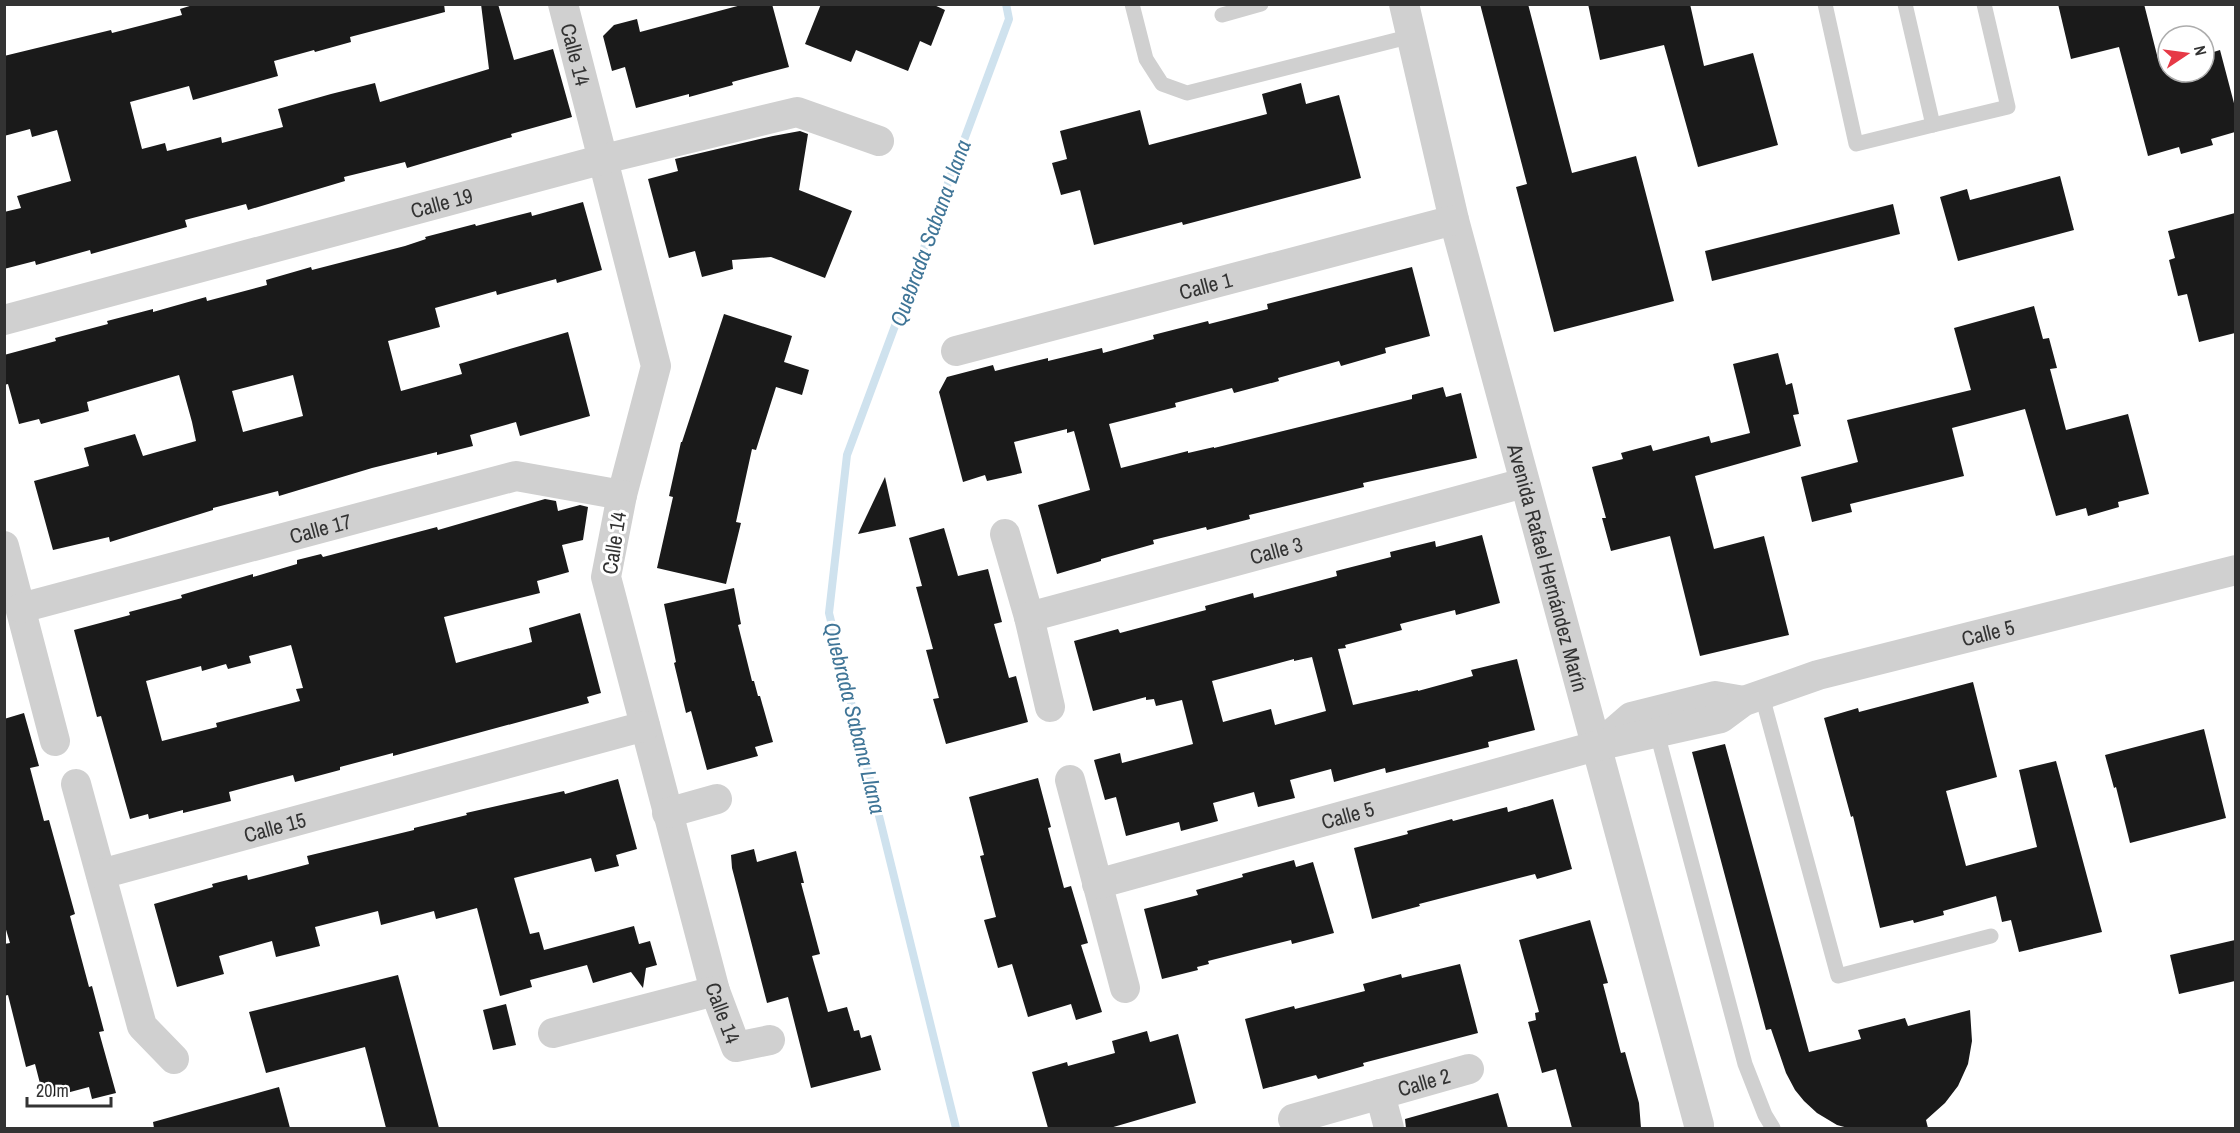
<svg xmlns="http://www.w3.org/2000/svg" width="2240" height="1133" font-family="'Archivo Narrow',sans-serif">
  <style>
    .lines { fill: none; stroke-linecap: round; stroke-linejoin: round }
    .stream { stroke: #cfe2ee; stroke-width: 8 }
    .building { fill: #1a1a1a; fill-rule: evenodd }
    .lane { stroke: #d0d0d0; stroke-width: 15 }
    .street { stroke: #d0d0d0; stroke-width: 30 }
    .labels { text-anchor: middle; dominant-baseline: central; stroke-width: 6; stroke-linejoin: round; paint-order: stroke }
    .street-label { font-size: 21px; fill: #333; stroke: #fff }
    .water-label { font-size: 22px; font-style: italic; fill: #3f7597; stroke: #fff }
  </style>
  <rect width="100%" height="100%" fill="#fff"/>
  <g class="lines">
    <path class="stream" d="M956,1128L829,613L847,455L1009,19L1006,4"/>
  </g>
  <g class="building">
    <path d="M196,4H444L445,12L350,37L351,42L315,52L314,50L274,61L278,76L193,100L189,86L130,102L142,149L165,143L167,151L221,137L222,143L283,127L278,109L331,94L375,83L380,102L489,69L481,4H498L514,60L553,49L572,117L511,134L512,137L407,168L405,162L344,177L345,181L248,210L246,204L185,220L187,227L91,254L90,250L36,265L35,261L4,269V212L21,208L17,196L71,181L57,130L32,137L30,129L4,136V56L111,30L112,33L182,15L180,9Z"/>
    <path d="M745,4H772L789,67L732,82L733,85L689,97V94L636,108L625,67L612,71L603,36L614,25L637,19L640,32Z"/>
    <path d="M821,4H932L945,10L931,46L920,41L908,71L856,50L851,62L805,44Z"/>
    <path d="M1480,4H1528L1572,173L1636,156L1674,301L1554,332L1516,187L1527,184Z"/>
    <path d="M1588,4H1690L1704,66L1753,53L1778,145L1698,167L1664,45L1600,60Z"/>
    <path d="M2058,4H2144L2158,59L2168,56V72H2204V55L2220,50L2235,107V132L2211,139L2213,145L2181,154L2179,147L2148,156L2119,47L2071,59Z"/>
    <path d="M1301,83L1306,104L1339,95L1361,178L1183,225L1182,222L1094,245L1080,190L1061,195L1052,163L1067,159L1060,131L1140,110L1149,145L1267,114L1262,94Z"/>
    <path d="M800,131L808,134L799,190L852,211L825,278L771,257L732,260L733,269L702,277L695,251L669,258L648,179L678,171L675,159L773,136Z"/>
    <path d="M2060,176L2074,230L1958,261L1940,197L1967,189L1970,200Z"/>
    <path d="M583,202L602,270L557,283L556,279L497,295L496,291L435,308L440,327L388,341L401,391L462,374L459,364L568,332L590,416L520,436L516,422L470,435L473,446L437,455V452L372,468L279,496L278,491L213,508V510L110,542L109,537L53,550L34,481L89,466L84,448L135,434L143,456L196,441L192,422L179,375L87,402L89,411L41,424L39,419L19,424L8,384L4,385V355L56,341L55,338L108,324L107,321L153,309V312L206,297L207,301L267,285L266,280L311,267L312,270L405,246L426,239L425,237L475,224L476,226L531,212L532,216ZM293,375L303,416L243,432L232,391Z"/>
    <path d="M1893,204L1900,234L1712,281L1705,251Z"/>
    <path d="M2235,213V333L2199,342L2187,294L2178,296L2169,260L2175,258L2168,231Z"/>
    <path d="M1412,267L1430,336L1385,348L1386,353L1341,366L1339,361L1278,378L1279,381L1234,393L1232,388L1175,403L1176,407L1109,424L1121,468L1188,451V453L1214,447V448L1412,399V395L1443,387L1446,397L1461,393L1477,458L1363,483L1364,487L1249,515L1250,519L1207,530L1206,527L1153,540L1154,544L1101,559V561L1057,574L1038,505L1090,490L1074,431L1067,433V429L1014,442L1022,473L987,481L985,475L963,482L939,392L947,377L993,365L995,371L1048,358V361L1102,348L1103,353L1154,339L1153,335L1208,321L1209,324L1268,309L1267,304Z"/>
    <path d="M2034,306L2043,339L2049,338L2057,368L2050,369L2066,430L2128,414L2149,494L2118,502L2119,507L2088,516L2086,508L2056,516L2025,409L1952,428L1964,476L1850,504L1852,512L1812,522L1801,477L1858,462L1847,420L1971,390L1954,328Z"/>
    <path d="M724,314L792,336L784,362L809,370L802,395L776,387L756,450L752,449L736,522L741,523L726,584L657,568L673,497L669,496L681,442H682Z"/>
    <path d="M1778,353L1786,385L1792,383L1799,414L1793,415L1801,446L1695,476L1714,549L1764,536L1789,635L1700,656L1670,536L1611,551L1602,518H1606L1592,467L1623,459L1621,453L1651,445L1653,451L1709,436L1711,443L1750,433L1733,364Z"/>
    <path d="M885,477L896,526L858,534Z"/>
    <path d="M545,499L556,501L558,511L580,505L588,507L583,540L562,545L569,572L537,581L540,593L444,617L456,663L532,642L529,628L580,613L601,693L587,697L589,703L393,756V753L340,767V770L295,782L293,775L229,792L231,801L183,813V810L149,819L148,814L130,819L101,716L97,717L74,630L130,615L129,612L182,598L181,595L253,574V577L297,564V560L321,554L323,557L437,527L438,530ZM291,645L303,688L296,689L300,701L216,723L217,727L162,741L146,681L201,666L202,671L226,664L228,669L251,663L249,656Z"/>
    <path d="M944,528L958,576L988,569L1002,622L994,624L1009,678L1016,676L1028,722L946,744L933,699L939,698L926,650L933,649L916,587L922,586L909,538Z"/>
    <path d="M1482,535L1500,603L1456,615L1455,610L1400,624L1402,630L1345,645L1346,648L1338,649L1353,705L1418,690V691L1473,676L1471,670L1517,659L1535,730L1488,742L1489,747L1386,773L1385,768L1334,782L1331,769L1290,780L1295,798L1258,807L1254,792L1213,803L1218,821L1181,831L1179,822L1126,836L1116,797L1105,800L1094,760L1120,753L1122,763L1193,744L1182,700L1156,706L1154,699L1146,700V697L1093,711L1074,641L1118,629L1120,633L1206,610L1205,606L1253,593L1254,598L1337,576L1336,571L1391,557L1390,552L1435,541L1436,547ZM1312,657L1326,711L1275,725L1271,709L1223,722L1212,681L1294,659V661Z"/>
    <path d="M734,588L741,624L738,625L752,681H754L758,696H760L773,742L755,747L758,756L707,770L691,711L686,713L674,663L676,662L664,604Z"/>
    <path d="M1973,682L1997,777L1946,791L1966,866L2037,847L2019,770L2056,761L2102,932L2019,952L2011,920L2002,922L1996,896L1943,911L1944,915L1914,923L1913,920L1880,928L1853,816L1851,817L1824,718L1858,708L1859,712Z"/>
    <path d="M24,713L39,766L30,768L44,821L49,820L75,914L70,916L89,987L92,986L104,1031L99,1032L116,1093L92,1099L89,1087L44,1099L35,1064L26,1067L8,995L4,996V944L10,943L4,923V719Z"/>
    <path d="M2204,729L2226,818L2130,843L2116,787L2114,788L2105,755Z"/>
    <path d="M1725,744L1809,1052L1861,1039L1858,1030L1905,1018L1908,1026L1970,1010L1972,1041L1968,1064L1958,1086L1945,1103L1926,1120L1928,1128H1848L1837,1125L1817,1113L1804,1101L1795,1090L1786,1073L1771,1029L1766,1030L1692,752Z"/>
    <path d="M1038,778L1051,827L1048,828L1064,888L1071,886L1088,943L1081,945L1102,1012L1076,1020L1071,1004L1028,1017L1012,964L998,968L984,920L996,917L980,856L984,855L969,797Z"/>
    <path d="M618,779L637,849L616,855L619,866L595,872L591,858L514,878L530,934L539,932L544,950L634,926L639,944L650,941L657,965L646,968L643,988L631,972L593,983L587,965L530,980L532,987L500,996L477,908L436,919L434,911L381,925L378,911L315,927L320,946L276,957L272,941L219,956L224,974L177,987L154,904L213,887L212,884L247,875L248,880L309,864L307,856L414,830V828L467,815L466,813L564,791L565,794Z"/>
    <path d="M1553,799L1572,869L1537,879L1535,874L1419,904L1420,906L1372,919L1354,848L1408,834L1407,831L1452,819L1453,821L1507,807L1508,812Z"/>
    <path d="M754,849L757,862L796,851L804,883H801L820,954L812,956L828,1012L847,1007L854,1031L859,1030L861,1038L871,1035L881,1070L811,1088L788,997L767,1003L732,868L731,855Z"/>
    <path d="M1294,860L1296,867L1313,862L1334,933L1292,944L1291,940L1208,961L1209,964L1197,967L1198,970L1162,979L1144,909L1198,895L1196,890L1243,877L1242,874Z"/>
    <path d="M1590,920L1608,983L1603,984L1621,1053L1625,1052L1639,1103L1641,1128H1572L1556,1069L1542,1073L1528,1022L1536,1020L1535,1013L1539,1012L1519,940Z"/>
    <path d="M2235,940V981L2179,994L2170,955Z"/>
    <path d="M1460,964L1478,1033L1363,1063L1364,1066L1318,1079L1316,1075L1263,1089L1245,1019L1294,1006L1295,1009L1365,991L1363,984L1401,974L1402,978Z"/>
    <path d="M398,975L439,1128H386L365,1047L266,1073L249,1012Z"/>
    <path d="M506,1004L516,1045L493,1050L483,1010Z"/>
    <path d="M1147,1031L1150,1042L1178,1034L1196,1103L1110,1128H1048L1032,1072L1067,1062L1068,1066L1115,1053L1112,1041Z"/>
    <path d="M279,1087L290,1128H154L153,1122Z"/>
    <path d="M1498,1093L1508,1128H1406L1405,1119Z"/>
  </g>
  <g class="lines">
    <g class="lane">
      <path d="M1132,4L1146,59L1162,84L1187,93L1412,36"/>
      <path d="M1825,4L1856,144L1933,125"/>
      <path d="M1905,4L1933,125L2008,107L1984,4"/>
      <path d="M1222,15L1261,4"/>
      <path d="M1762,696L1838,976L1991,936"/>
      <path d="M1657,733L1745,1064L1765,1115L1773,1128"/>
    </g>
    <g class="street">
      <path id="s1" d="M563,4L656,366L622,495L606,577L715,991L736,1047L770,1040"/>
      <path id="s2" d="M1404,4L1454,220L1699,1125V1128"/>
      <path id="s3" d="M4,320L604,159L797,112L879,141"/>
      <path id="s4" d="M956,351L1454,220"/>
      <path d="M1005,534L1029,617L1050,707"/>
      <path d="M4,546L55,741"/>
      <path id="s5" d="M21,608L516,476L622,495"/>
      <path id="s6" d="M1029,617L1524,483"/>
      <path d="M1601,743L1631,717L1715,696L1744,701"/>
      <path d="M1070,780L1125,988"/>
      <path d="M76,784L142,1026L174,1059"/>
      <path d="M667,813L717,799"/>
      <path id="s7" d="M101,874L645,726"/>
      <path id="s8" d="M1097,884L1596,746L1721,718L1744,701L1818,675L2236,570"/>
      <path d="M553,1033L715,991"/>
      <path d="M1380,1094L1389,1128"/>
      <path id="s9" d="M1293,1119L1469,1069"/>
    </g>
  </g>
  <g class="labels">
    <g class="street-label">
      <text stroke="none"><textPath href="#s1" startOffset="52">Calle 14</textPath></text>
      <text stroke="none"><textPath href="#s3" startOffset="453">Calle 19</textPath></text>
      <text stroke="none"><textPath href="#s4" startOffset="258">Calle 1</textPath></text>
      <text stroke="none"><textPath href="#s5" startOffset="310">Calle 17</textPath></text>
      <text transform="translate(614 543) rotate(-81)">Calle 14</text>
      <text stroke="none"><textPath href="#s6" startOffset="256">Calle 3</textPath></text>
      <text stroke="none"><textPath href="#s2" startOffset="582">Avenida Rafael Hernández Marín</textPath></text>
      <text stroke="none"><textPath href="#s8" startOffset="928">Calle 5</textPath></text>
      <text stroke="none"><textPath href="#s8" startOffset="260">Calle 5</textPath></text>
      <text stroke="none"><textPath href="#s7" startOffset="180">Calle 15</textPath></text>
      <text stroke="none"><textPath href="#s1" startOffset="1042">Calle 14</textPath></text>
      <text stroke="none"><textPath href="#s9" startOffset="136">Calle 2</textPath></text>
    </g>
    <g class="water-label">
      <text transform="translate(930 233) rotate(-70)">Quebrada Sabana Llana</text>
      <text transform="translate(855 718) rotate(76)">Quebrada Sabana Llana</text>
    </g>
  </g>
  <rect width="2240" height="1133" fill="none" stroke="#333333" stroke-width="12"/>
  <g transform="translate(2186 54) rotate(77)"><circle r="28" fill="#ffffff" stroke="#adadad" stroke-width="1.5"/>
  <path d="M0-4.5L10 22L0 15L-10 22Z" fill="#e63946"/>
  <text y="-9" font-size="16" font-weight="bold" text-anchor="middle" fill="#333333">N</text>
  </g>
  <path d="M27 1097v9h84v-9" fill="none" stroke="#333333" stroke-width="3"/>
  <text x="36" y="1097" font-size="18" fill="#333333" stroke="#ffffff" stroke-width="4.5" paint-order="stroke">20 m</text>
</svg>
